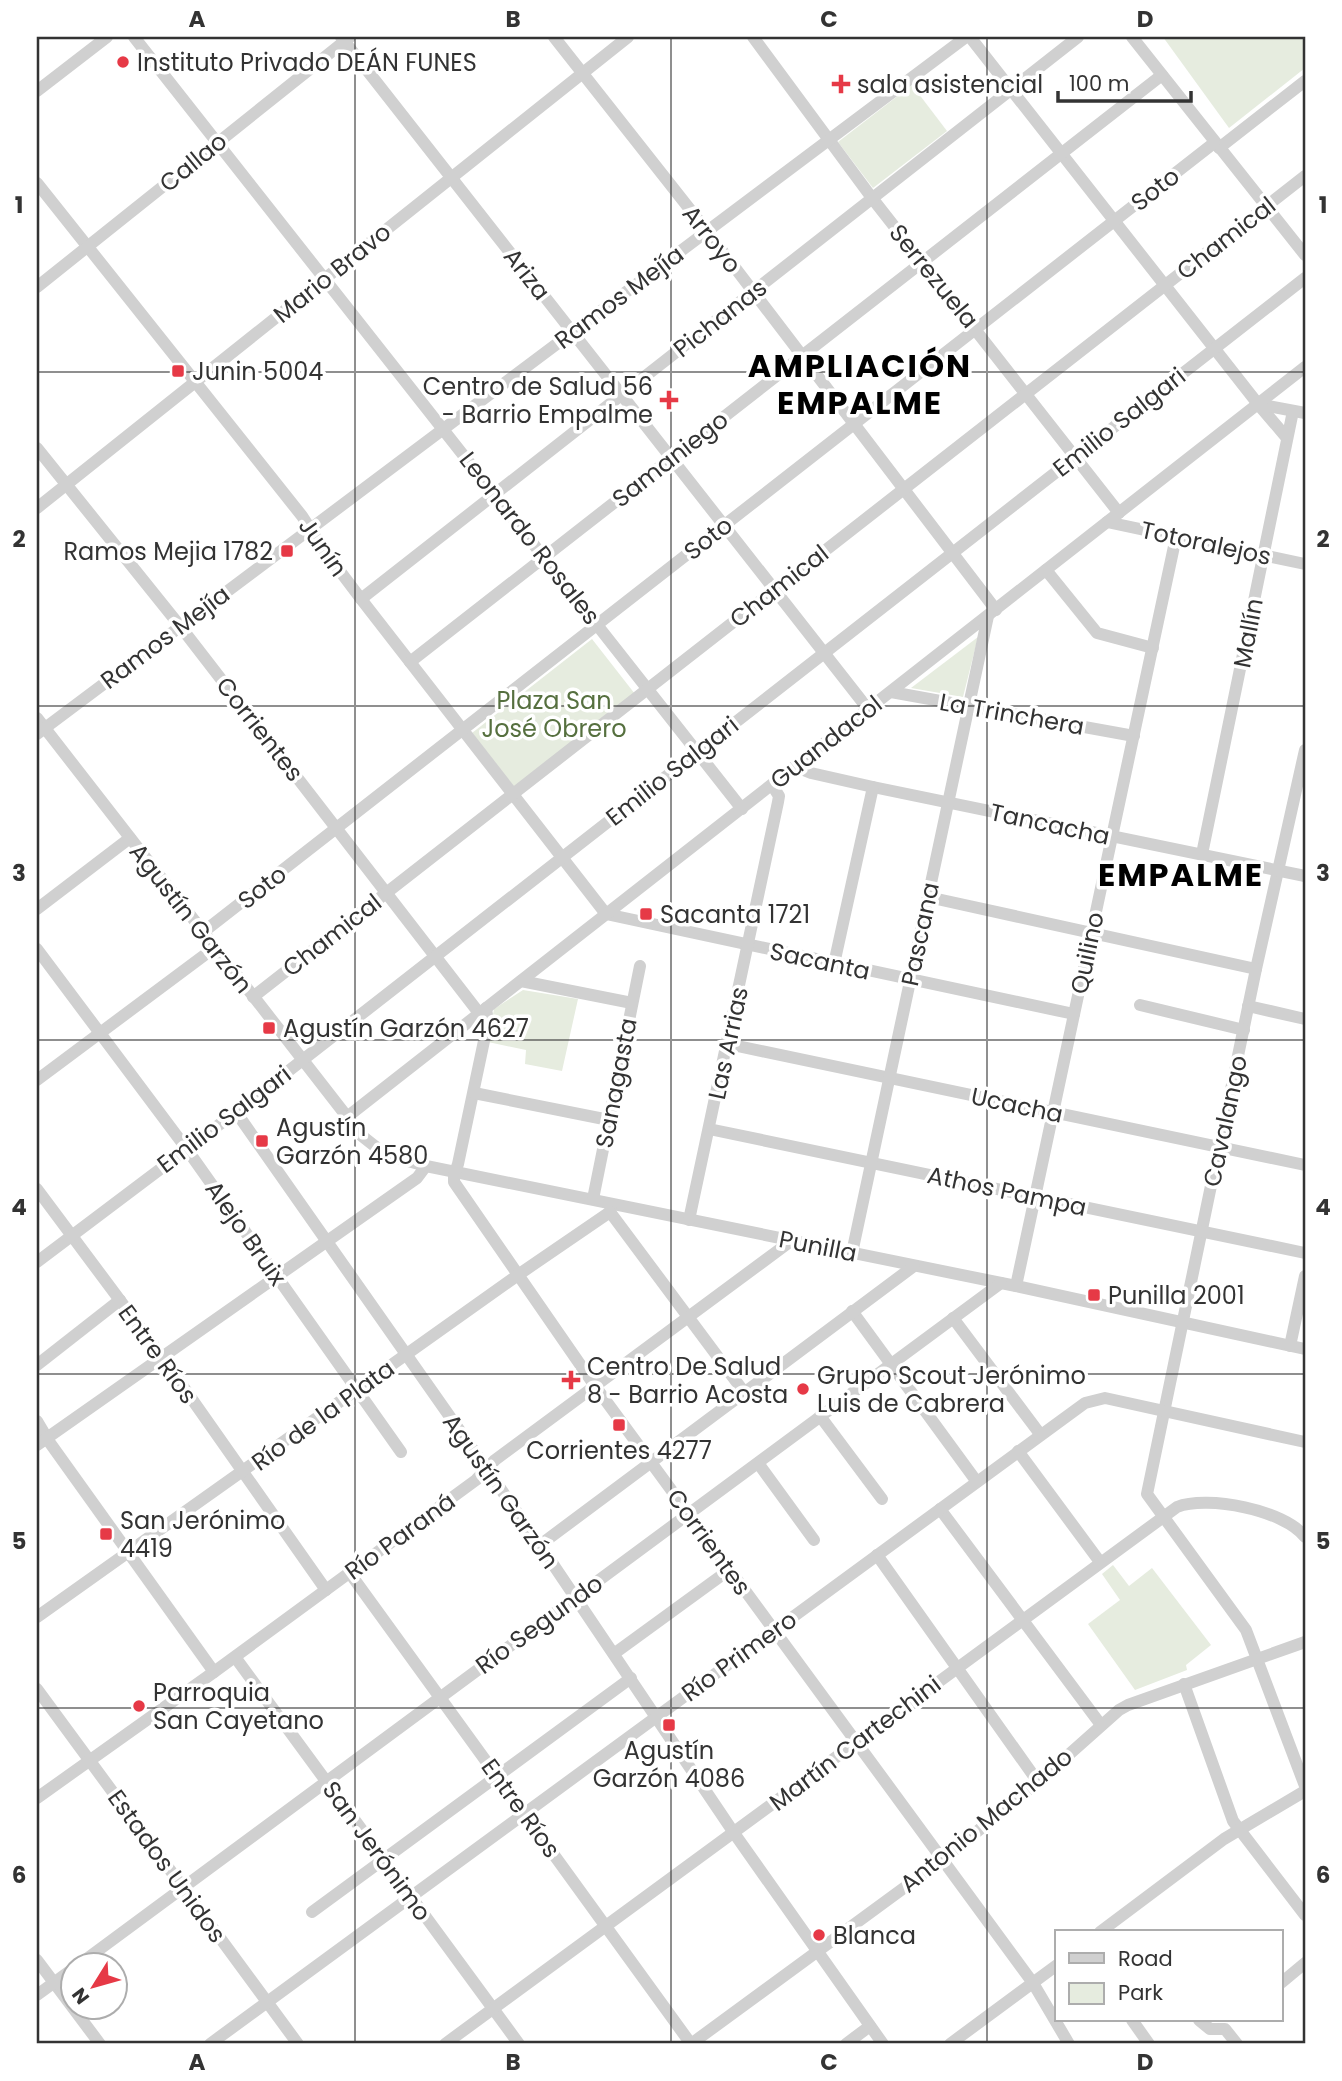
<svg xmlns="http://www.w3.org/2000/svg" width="1342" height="2081" font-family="Poppins,sans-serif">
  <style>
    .green { fill: #e6ecdf }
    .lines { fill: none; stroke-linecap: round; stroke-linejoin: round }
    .minor { stroke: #d0d0d0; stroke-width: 12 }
    .grid { fill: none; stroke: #333; stroke-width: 2; stroke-opacity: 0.55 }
    .poi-dot { fill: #e63946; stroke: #fff; stroke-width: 2.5 }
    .labels { text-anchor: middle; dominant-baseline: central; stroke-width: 7; stroke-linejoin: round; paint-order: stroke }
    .poi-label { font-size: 24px; fill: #333; stroke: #fff; text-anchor: start }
    .street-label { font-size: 24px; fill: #333; stroke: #fff }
    .park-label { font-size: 24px; fill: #56703f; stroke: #fff }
    .district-label { font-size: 32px; font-weight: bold; letter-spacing: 2px; fill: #000; stroke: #fff }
    .neatline { fill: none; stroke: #333; stroke-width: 2.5 }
    .grid-label { font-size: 23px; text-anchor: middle; font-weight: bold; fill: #333 }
  </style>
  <rect width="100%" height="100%" fill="#fff"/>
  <g class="green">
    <path d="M1163,37H1305V68L1229,128Z"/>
    <path d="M912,85L947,131L873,188L838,142Z"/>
    <path d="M978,637L963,697L911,688Z"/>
    <path d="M592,639L635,694L515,788L472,733Z"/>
    <path d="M523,990L578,999L562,1071L525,1064L526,1050L488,1042L494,1009Z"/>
    <path d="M1113,1565L1129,1586L1152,1568L1211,1645L1186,1665L1187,1670L1135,1690L1088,1624L1120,1600L1102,1574Z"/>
  </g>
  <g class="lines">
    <g class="minor">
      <path d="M134,37L742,809"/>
      <path d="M341,37L868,709"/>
      <path d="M554,37L707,231L996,610"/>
      <path d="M753,37L872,198L1119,513"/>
      <path d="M970,37L1258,404L1287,438"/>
      <path d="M1132,37L1305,255"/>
      <path d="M37,91L107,37"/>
      <path d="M1219,148L1305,81"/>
      <path d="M37,183L302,516L324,550L361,599L606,914"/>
      <path d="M37,287L350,37"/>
      <path d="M1258,404L1305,413"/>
      <path d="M37,448L180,626L479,1013"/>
      <path d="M37,508L628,37"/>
      <path d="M1107,522L1305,564"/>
      <path d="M1046,570L1097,633L1153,648"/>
      <path d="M361,599L1078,37"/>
      <path d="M410,662L1162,75"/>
      <path d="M891,692L1134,736"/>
      <path d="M37,718L362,1136L386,1155L426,1166L1016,1286L1305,1349"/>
      <path d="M37,734L966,37"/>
      <path d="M1305,750L1256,969L1147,1494L1246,1630L1305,1786"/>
      <path d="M796,767L811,773L873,787L1305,876"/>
      <path d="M1202,854L1293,411"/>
      <path d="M928,897L1256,969"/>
      <path d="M37,909L130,838"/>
      <path d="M606,914L1074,1014"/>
      <path d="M202,933L1214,143"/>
      <path d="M37,949L186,1148L401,1452"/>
      <path d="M834,964L873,787"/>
      <path d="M521,981L632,1003"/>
      <path d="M253,997L1305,176"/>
      <path d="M1140,1005L1244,1030"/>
      <path d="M1248,1006L1305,1019"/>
      <path d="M486,1008L488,1022L458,1164L454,1175V1182L595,1386L1033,1983L1069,2044"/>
      <path d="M728,1044L1305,1165"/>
      <path d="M37,1080L214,948"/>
      <path d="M474,1093L609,1120"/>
      <path d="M236,1112L540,1545L734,1833L883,2044"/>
      <path d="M347,1117L1305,367"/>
      <path d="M709,1129L1305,1253"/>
      <path d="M37,1189L163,1358L326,1590"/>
      <path d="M593,1199L640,966"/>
      <path d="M611,1206L610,1212L744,1392"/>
      <path d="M689,1220L778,802L779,796L772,785"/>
      <path d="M852,1253L988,616"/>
      <path d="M37,1262L236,1112L1305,278"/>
      <path d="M1016,1286L1176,537"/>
      <path d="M852,1311L977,1482"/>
      <path d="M953,1318L1040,1434"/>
      <path d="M1290,1346L1305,1276"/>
      <path d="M37,1365L120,1300"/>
      <path d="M820,1416L882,1499"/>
      <path d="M37,1421L50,1443L214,1672"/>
      <path d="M37,1445L417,1178L426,1166"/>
      <path d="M1018,1451L1100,1562"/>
      <path d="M758,1463L814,1540"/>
      <path d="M940,1509L1101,1725"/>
      <path d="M540,1545L914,1266"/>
      <path d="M877,1555L1038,1782"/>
      <path d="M349,1572L691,2044"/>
      <path d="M37,1617L518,1275L610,1212"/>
      <path d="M615,1653L729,1570"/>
      <path d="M235,1657L519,2044"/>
      <path d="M1184,1684L1233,1821L1305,1915"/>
      <path d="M37,1689L298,2044"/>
      <path d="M37,1798L214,1672L476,1480L495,1460L791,1241"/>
      <path d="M312,1912L631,1678"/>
      <path d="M1100,1932L1224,1839L1305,1791"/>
      <path d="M37,1960L100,2044"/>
      <path d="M77,1966L1001,1283"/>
      <path d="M1281,1983L1305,1963"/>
      <path d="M37,1995L74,1968"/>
      <path d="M1132,2020L1149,2044"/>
      <path d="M1199,2020L1210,2029H1225L1237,2044"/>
      <path d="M210,2044L1085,1403L1105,1398L1305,1442"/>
      <path d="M445,2044L1177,1507C1207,1495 1285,1510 1305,1537"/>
      <path d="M691,2044L942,1860L1038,1782L1119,1710L1128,1705L1305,1642"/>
      <path d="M846,2044L870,2026"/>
      <path d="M950,2044L1057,1965"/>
    </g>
  </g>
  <path class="grid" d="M355,37V2044M671,37V2044M987,37V2044M37,372H1305M37,706H1305M37,1040H1305M37,1374H1305M37,1708H1305"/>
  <g class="poi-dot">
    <circle cx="123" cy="62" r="7"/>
    <path d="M837.5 73.5h7v7h7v7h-7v7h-7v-7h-7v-7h7z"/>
    <rect x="171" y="364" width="14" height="14" rx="3.5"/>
    <path d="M665.5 389.5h7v7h7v7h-7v7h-7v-7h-7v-7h7z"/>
    <rect x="280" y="544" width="14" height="14" rx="3.5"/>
    <rect x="639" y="907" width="14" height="14" rx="3.5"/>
    <rect x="262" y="1021" width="14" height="14" rx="3.5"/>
    <rect x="255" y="1134" width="14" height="14" rx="3.5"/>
    <rect x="1087" y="1288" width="14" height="14" rx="3.5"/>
    <path d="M567.5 1369.5h7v7h7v7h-7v7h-7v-7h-7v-7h7z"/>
    <circle cx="803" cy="1389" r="7"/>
    <rect x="612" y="1418" width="14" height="14" rx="3.5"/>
    <rect x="99" y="1527" width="14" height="14" rx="3.5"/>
    <circle cx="139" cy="1706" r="7"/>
    <rect x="662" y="1718" width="14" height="14" rx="3.5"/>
    <circle cx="819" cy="1935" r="7"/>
  </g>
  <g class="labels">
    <g class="poi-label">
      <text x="137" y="62">Instituto Privado DEÁN FUNES</text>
      <text x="857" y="84">sala asistencial</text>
      <text x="192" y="371">Junin 5004</text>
      <text x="653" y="386" text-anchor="end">Centro de Salud 56<tspan x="653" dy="28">- Barrio Empalme</tspan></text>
      <text x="273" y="551" text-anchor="end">Ramos Mejia 1782</text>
      <text x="660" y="914">Sacanta 1721</text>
      <text x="283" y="1028">Agustín Garzón 4627</text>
      <text x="276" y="1127">Agustín<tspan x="276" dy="28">Garzón 4580</tspan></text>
      <text x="1108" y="1295">Punilla 2001</text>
      <text x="587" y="1366">Centro De Salud<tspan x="587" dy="28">8 - Barrio Acosta</tspan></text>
      <text x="817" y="1375">Grupo Scout Jerónimo<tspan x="817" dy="28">Luis de Cabrera</tspan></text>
      <text x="619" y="1450" text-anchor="middle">Corrientes 4277</text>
      <text x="120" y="1520">San Jerónimo<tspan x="120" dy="28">4419</tspan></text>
      <text x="153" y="1692">Parroquia<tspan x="153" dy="28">San Cayetano</tspan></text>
      <text x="669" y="1750" text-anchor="middle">Agustín<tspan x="669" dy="28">Garzón 4086</tspan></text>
      <text x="833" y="1935">Blanca</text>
    </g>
    <g class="street-label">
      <text transform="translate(193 162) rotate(-39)">Callao</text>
      <text transform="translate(1155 189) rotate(-38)">Soto</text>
      <text transform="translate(1226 238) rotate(-38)">Chamical</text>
      <text transform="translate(712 239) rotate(52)">Arroyo</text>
      <text transform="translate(332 273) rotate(-39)">Mario Bravo</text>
      <text transform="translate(527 274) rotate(52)">Ariza</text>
      <text transform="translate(934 276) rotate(51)">Serrezuela</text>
      <text transform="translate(619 297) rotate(-37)">Ramos Mejía</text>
      <text transform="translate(720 318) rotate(-38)">Pichanas</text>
      <text transform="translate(1119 422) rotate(-38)">Emilio Salgari</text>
      <text transform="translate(670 459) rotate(-38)">Samaniego</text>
      <text transform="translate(530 538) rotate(52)">Leonardo Rosales</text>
      <text transform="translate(708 538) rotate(-38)">Soto</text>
      <text transform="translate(1206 543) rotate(12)">Totoralejos</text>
      <text transform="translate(323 547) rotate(55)">Junín</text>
      <text transform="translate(779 586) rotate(-38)">Chamical</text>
      <text transform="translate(1248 633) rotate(-79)">Mallín</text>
      <text transform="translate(165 637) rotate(-37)">Ramos Mejía</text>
      <text transform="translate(1012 714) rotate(10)">La Trinchera</text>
      <text transform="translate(260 729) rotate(52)">Corrientes</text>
      <text transform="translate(826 742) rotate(-38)">Guandacol</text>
      <text transform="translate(672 771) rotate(-38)">Emilio Salgari</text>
      <text transform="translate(1050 824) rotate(12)">Tancacha</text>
      <text transform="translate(262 887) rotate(-38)">Soto</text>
      <text transform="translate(191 918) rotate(52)">Agustín Garzón</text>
      <text transform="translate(920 934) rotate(-78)">Pascana</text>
      <text transform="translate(332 935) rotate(-38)">Chamical</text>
      <text transform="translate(1087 953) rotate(-78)">Quilino</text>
      <text transform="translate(820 961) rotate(12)">Sacanta</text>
      <text transform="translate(728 1043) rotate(-78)">Las Arrias</text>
      <text transform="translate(616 1083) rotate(-79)">Sanagasta</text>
      <text transform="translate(1017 1105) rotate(12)">Ucacha</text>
      <text transform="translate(224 1119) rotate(-37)">Emilio Salgari</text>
      <text transform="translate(1225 1121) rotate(-78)">Cavalango</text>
      <text transform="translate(1007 1191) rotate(12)">Athos Pampa</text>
      <text transform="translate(246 1233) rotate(55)">Alejo Bruix</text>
      <text transform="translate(818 1246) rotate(11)">Punilla</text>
      <text transform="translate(158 1354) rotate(54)">Entre Ríos</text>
      <text transform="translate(323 1415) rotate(-36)">Río de la Plata</text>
      <text transform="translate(501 1491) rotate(55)">Agustín Garzón</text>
      <text transform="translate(400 1536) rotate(-36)">Río Paraná</text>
      <text transform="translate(709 1542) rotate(54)">Corrientes</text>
      <text transform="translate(539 1624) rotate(-36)">Río Segundo</text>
      <text transform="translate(739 1656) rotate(-36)">Río Primero</text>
      <text transform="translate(855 1743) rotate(-37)">Martín Cartechini</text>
      <text transform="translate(521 1808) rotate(54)">Entre Ríos</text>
      <text transform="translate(986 1820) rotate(-39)">Antonio Machado</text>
      <text transform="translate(377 1851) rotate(54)">San Jerónimo</text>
      <text transform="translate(167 1866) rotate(54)">Estados Unidos</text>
    </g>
    <g class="park-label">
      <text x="554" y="700">Plaza San<tspan x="554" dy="28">José Obrero</tspan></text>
    </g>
    <g class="district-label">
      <text x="860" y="365">AMPLIACIÓN<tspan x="860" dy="37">EMPALME</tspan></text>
      <text x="1181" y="874">EMPALME</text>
    </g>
  </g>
  <rect width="1342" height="2081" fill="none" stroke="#ffffff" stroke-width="77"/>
  <rect x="1055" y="1930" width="228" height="91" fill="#ffffff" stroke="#adadad" stroke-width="2"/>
  <rect x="1069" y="1953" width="35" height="10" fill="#d0d0d0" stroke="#adadad" stroke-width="2"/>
  <text x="1118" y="1966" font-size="21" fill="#333333">Road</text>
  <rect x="1069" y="1983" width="35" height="21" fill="#e6ecdf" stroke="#adadad" stroke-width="2"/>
  <text x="1118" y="2000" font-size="21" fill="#333333">Park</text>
  <g transform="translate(94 1986) rotate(233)"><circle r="33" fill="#ffffff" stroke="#adadad" stroke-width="2"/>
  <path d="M0-5L12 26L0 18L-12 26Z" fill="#e63946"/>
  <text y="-10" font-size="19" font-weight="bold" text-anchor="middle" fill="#333333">N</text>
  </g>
  <path d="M1058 91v10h133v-10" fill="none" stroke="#333333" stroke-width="3.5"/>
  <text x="1069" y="91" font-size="21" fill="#333333" stroke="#ffffff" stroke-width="5" paint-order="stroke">100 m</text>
  <rect x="38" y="38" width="1266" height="2004" class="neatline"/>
  <g class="grid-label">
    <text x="197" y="27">A</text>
    <text x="513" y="27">B</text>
    <text x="829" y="27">C</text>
    <text x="1145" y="27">D</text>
    <text x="19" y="213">1</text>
    <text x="1323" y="213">1</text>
    <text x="19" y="547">2</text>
    <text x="1323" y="547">2</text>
    <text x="19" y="881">3</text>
    <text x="1323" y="881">3</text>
    <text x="19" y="1215">4</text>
    <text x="1323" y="1215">4</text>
    <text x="19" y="1549">5</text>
    <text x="1323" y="1549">5</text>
    <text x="19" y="1883">6</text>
    <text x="1323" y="1883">6</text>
    <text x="197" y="2070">A</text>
    <text x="513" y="2070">B</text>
    <text x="829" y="2070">C</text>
    <text x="1145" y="2070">D</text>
  </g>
</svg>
